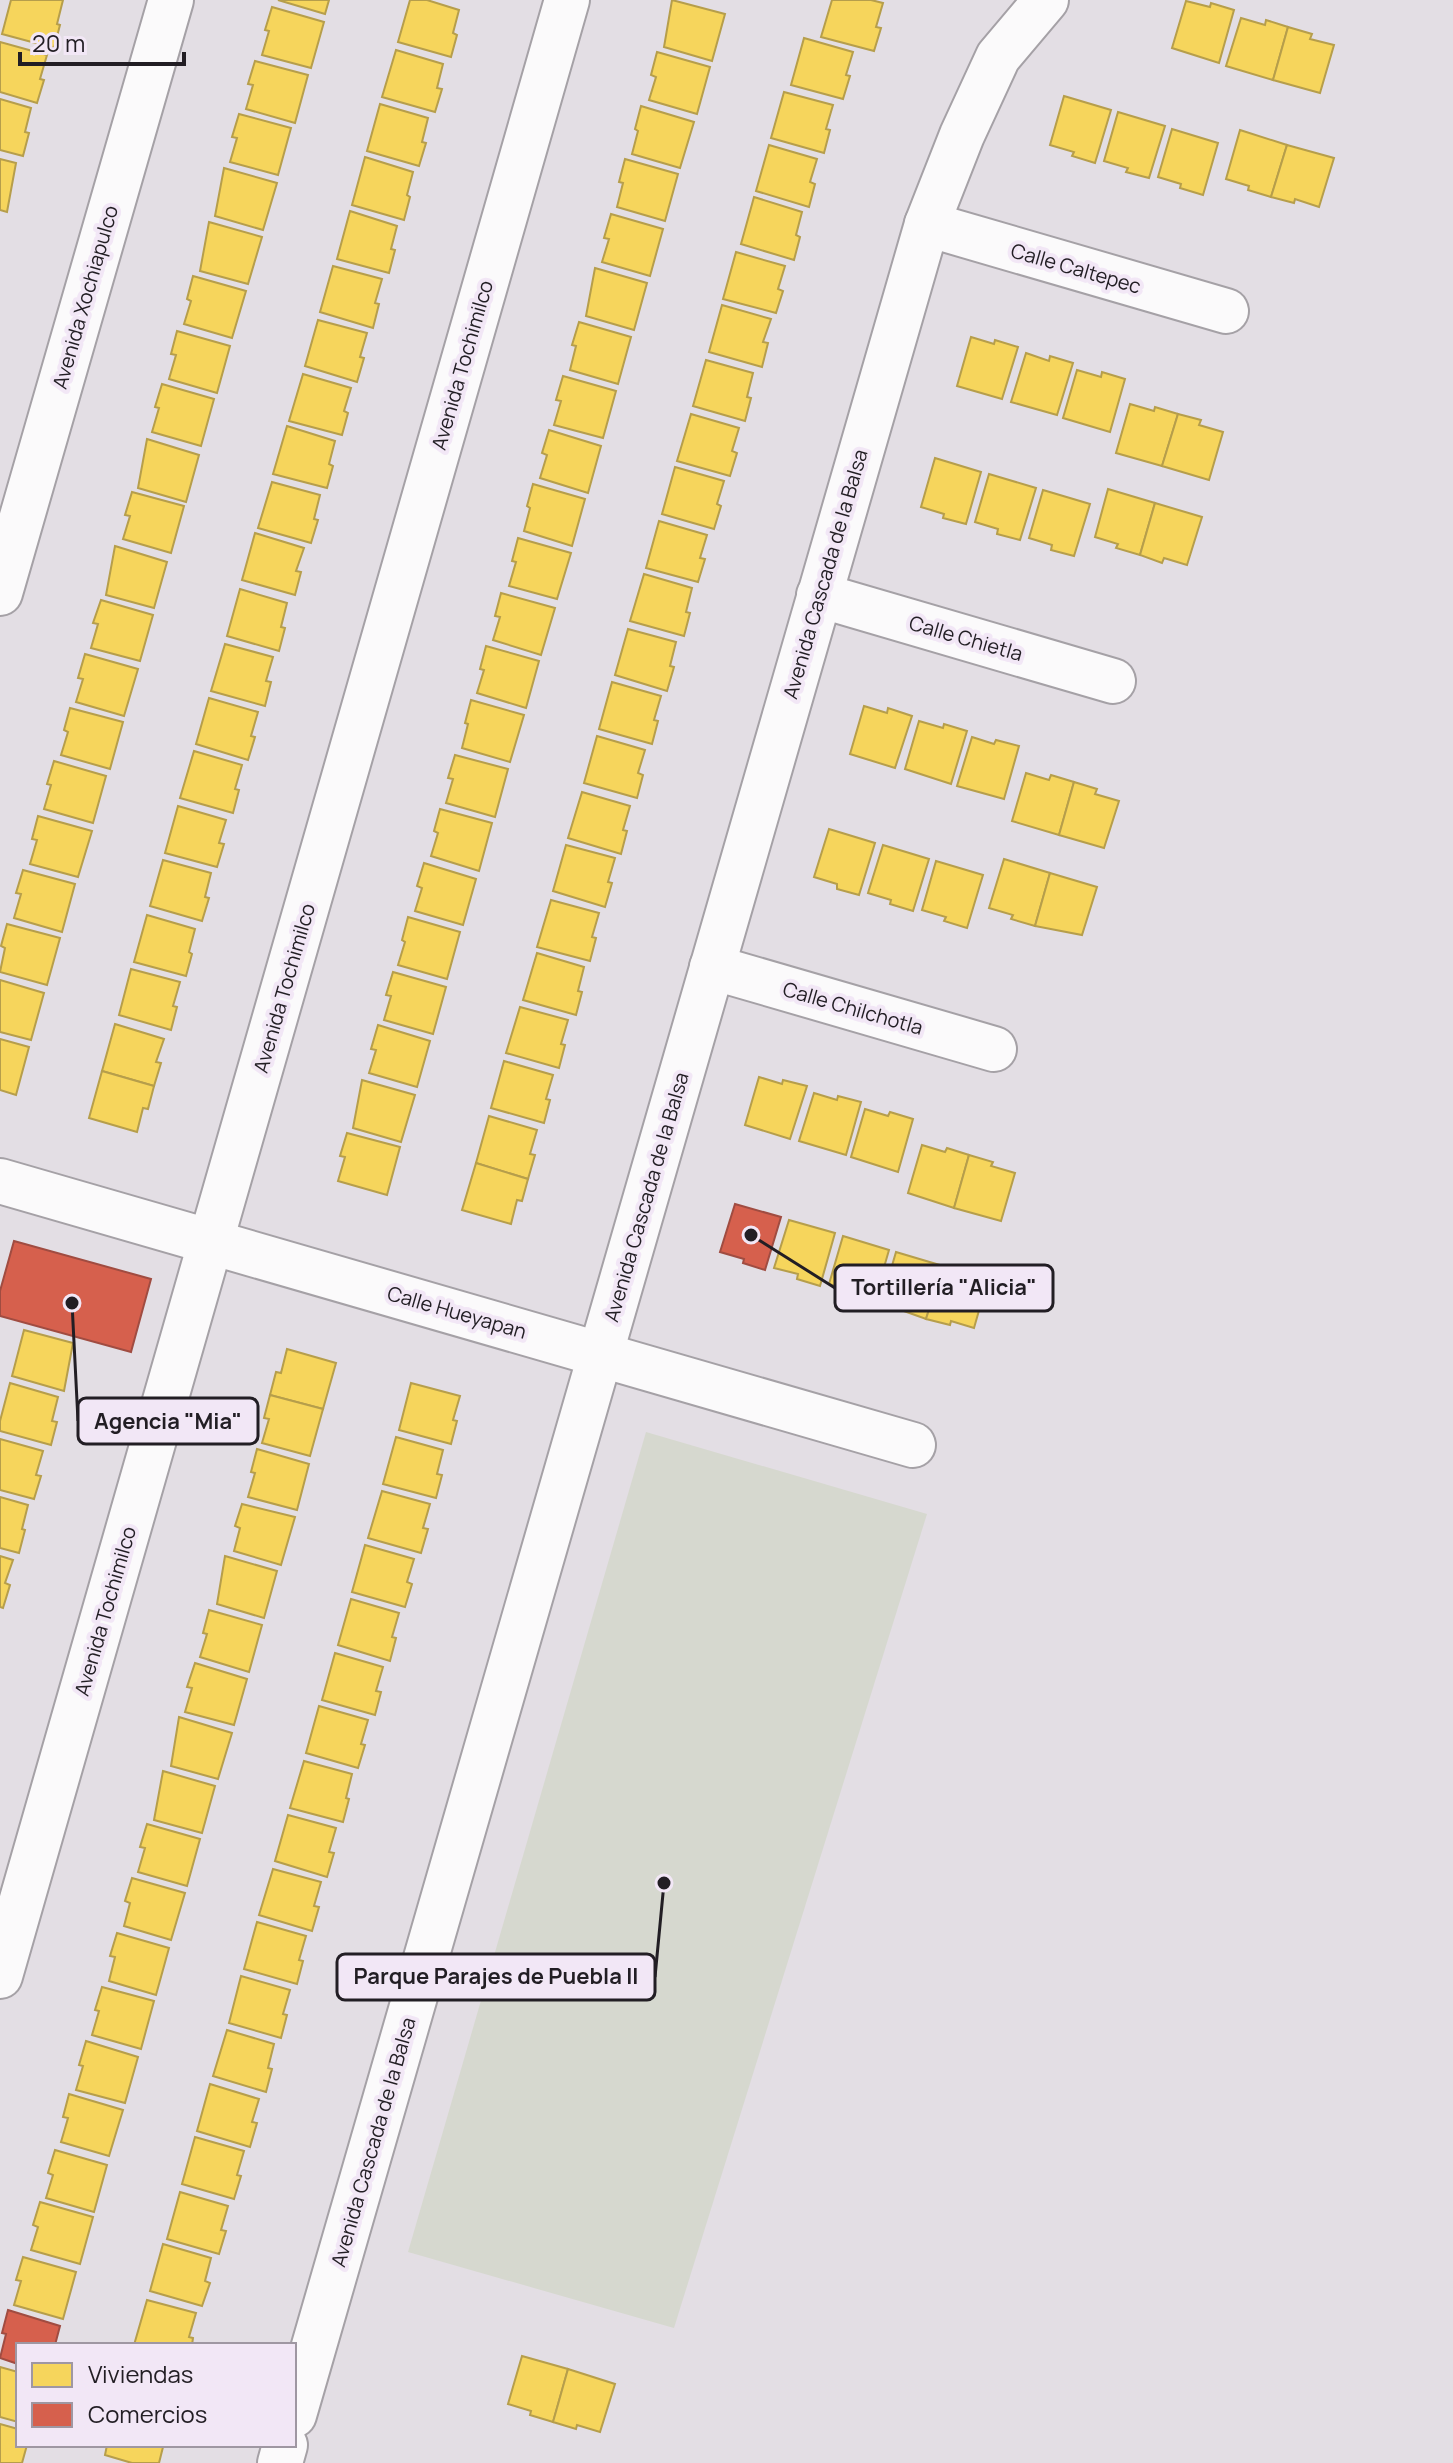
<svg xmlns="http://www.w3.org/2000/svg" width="1453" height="2463" font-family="Manrope,sans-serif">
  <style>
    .green { fill: #d6d8cf }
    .homes { fill: #f6d55c; stroke: #b69e4b; stroke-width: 2 }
    .shops { fill: #d6604d; stroke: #a04c41; stroke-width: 2 }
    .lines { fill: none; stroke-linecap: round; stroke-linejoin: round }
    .street-casing { stroke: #a5a1a6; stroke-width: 48 }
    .street { stroke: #fbfafb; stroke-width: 44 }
    .labels { text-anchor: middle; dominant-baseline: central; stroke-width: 8; stroke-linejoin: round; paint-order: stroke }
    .street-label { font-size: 20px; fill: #221e24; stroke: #f2e7f6 }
    .leader { fill: none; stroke: #221e24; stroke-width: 3 }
    .callout-dot { fill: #221e24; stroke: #f2e7f6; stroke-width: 3 }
    .callout { fill: #f2e7f6; stroke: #221e24; stroke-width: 3 }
    .callout-label { font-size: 22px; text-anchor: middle; font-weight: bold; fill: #221e24 }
  </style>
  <rect width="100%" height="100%" fill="#e3dee4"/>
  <path class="green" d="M646,1432L927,1514L674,2328L408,2252Z"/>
  <g class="homes">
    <path d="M11,0H63L57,24L60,25L54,48L2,34Z"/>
    <path d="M278,0H329L325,14Z"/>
    <path d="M410,0H427L459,10L453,33L457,35L451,57L398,42Z"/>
    <path d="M672,0L725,14L712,61L664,47Z"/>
    <path d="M832,0H871L883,3L876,27L881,28L874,51L821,37Z"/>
    <path d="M1186,1L1210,7L1211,3L1234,10L1219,63L1172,48Z"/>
    <path d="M272,7L324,22L311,68L262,55L269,31L265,30Z"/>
    <path d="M1241,18L1265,25L1266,20L1288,27L1273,80L1226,66Z"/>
    <path d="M1288,27L1312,34L1310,39L1334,45L1320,93L1273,80Z"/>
    <path d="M804,38L853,52L846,75L850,76L843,99L791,85Z"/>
    <path d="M0,42L47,55L40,79L44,80L37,103L0,92Z"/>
    <path d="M396,50L443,64L437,88L442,89L435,112L382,97Z"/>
    <path d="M657,52L710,67L697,114L649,100L656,77L651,75Z"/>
    <path d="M255,61L308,75L295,123L246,109L253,85L248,84Z"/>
    <path d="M784,92L833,105L826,129L830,130L824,153L771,138Z"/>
    <path d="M1064,96L1111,110L1095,163L1072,156L1074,152L1050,145Z"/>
    <path d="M0,99L31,108L25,132L29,133L23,156L0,150Z"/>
    <path d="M380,104L428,118L422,142L426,143L419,166L367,151Z"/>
    <path d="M641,106L694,122L680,168L632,154L638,131L635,129Z"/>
    <path d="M1118,112L1165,126L1149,178L1126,172L1128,168L1104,161Z"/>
    <path d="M239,114L291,128L278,175L230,162L237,138L232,137Z"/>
    <path d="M1172,129L1218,143L1203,195L1180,188L1181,184L1158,177Z"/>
    <path d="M1240,130L1287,145L1271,197L1248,190L1249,186L1226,179Z"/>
    <path d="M769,145L817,159L810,182L815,184L809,207L756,191Z"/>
    <path d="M1287,145L1334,158L1319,207L1295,199L1294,203L1271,197Z"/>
    <path d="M365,157L413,172L407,195L410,197L404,220L352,205Z"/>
    <path d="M0,159L16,163L7,212L0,210Z"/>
    <path d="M625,159L678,174L665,221L617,207L623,183L619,182Z"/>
    <path d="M224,168L277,183L263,230L215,216Z"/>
    <path d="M754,197L802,212L796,235L800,237L794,260L741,244Z"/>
    <path d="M350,211L397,226L391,249L395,250L389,273L337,259Z"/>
    <path d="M611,214L663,229L650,276L602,262L609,239L604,238Z"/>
    <path d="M209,222L262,237L248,284L200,271Z"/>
    <path d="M736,252L785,266L778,289L783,291L776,313L723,299Z"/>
    <path d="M333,266L382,279L375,303L379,304L373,328L320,312Z"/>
    <path d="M595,268L647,283L634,330L586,316Z"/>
    <path d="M193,276L246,291L232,338L184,324L191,301L187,299Z"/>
    <path d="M722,305L771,319L763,342L768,343L762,367L709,352Z"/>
    <path d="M318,320L367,333L360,357L364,358L357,382L305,366Z"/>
    <path d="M579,322L631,337L618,384L570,370L576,346L572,345Z"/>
    <path d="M177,331L230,346L217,393L169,379L176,355L171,354Z"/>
    <path d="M971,337L994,344L995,340L1018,347L1002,399L957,386Z"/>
    <path d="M1026,353L1049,361L1050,356L1073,363L1057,415L1011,402Z"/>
    <path d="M706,360L753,373L747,397L751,398L745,421L693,406Z"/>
    <path d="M1077,370L1101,377L1102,372L1125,379L1110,432L1063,418Z"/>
    <path d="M303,374L351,388L344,411L348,413L342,435L289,421Z"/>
    <path d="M563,376L616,391L603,438L554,425L561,401L556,400Z"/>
    <path d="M162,384L214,399L201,446L152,432L159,408L155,407Z"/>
    <path d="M1130,404L1154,411L1155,407L1178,414L1162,466L1116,453Z"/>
    <path d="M691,414L739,428L732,451L737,453L730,476L677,461Z"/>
    <path d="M1178,414L1201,420L1199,425L1223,432L1209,480L1162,466Z"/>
    <path d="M287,426L335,441L329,464L333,466L327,488L273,474Z"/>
    <path d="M549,430L601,446L588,493L540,478L547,455L542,453Z"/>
    <path d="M147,439L199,455L186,502L138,488Z"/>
    <path d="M935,458L981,472L966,524L943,518L944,514L921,507Z"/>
    <path d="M675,467L724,481L717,504L721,506L714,529L662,514Z"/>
    <path d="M989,474L1036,488L1020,540L997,534L998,529L975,522Z"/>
    <path d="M272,482L320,495L314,519L318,520L311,543L258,528Z"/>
    <path d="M533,484L585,499L572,546L524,531L530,508L527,506Z"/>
    <path d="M1108,489L1155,503L1140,555L1116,548L1118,544L1095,537Z"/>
    <path d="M1043,490L1090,504L1074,556L1051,550L1052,545L1029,538Z"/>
    <path d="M132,492L184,506L171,553L123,539L130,516L125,515Z"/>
    <path d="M1155,503L1202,517L1187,565L1164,558L1162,563L1140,555Z"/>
    <path d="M659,521L707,535L700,558L705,559L698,582L646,568Z"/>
    <path d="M255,533L304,548L296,571L301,572L295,595L242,580Z"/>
    <path d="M518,538L571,553L557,599L509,586L516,562L512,561Z"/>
    <path d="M115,546L167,562L154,608L106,595Z"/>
    <path d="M644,574L692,588L686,612L690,613L684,636L630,621Z"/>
    <path d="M240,589L287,603L281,627L285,628L279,651L227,636Z"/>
    <path d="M501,593L555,608L541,655L493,640L500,617L495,616Z"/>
    <path d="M101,600L153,615L140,661L91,648L98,624L93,623Z"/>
    <path d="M628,629L676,642L670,666L674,667L667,691L615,675Z"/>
    <path d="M225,644L273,657L266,681L271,682L265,706L211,691Z"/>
    <path d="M486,646L539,661L526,708L477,693L484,670L480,669Z"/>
    <path d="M85,654L138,669L124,716L76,702L83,679L78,678Z"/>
    <path d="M612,682L661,696L654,720L658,721L652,744L599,729Z"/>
    <path d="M209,698L258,712L251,736L255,737L248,760L196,744Z"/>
    <path d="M471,700L524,715L510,762L462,748L468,724L465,723Z"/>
    <path d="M864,706L887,713L888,708L912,716L895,768L850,754Z"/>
    <path d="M70,708L123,722L110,769L61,755L68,732L64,730Z"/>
    <path d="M919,721L943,728L944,724L967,731L951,784L905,769Z"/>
    <path d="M597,736L645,750L638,773L643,775L637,798L584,783Z"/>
    <path d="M972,737L994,744L996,740L1019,746L1004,799L957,786Z"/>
    <path d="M194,751L242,765L235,789L239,790L233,813L180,798Z"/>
    <path d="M455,755L508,769L495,817L446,803L453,779L448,778Z"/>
    <path d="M54,761L106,776L93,823L44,809L51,785L47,784Z"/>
    <path d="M1026,773L1049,780L1051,775L1074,782L1059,835L1012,821Z"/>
    <path d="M1074,782L1097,789L1095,794L1119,801L1104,848L1059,835Z"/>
    <path d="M582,792L630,806L623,830L627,831L621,854L568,838Z"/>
    <path d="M178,806L226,820L219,843L224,844L217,867L165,853Z"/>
    <path d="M440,809L492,823L479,871L431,856L438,833L434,831Z"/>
    <path d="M38,816L92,831L78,877L30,864L37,840L32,839Z"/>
    <path d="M829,829L875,843L859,895L837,889V884L814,877Z"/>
    <path d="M566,845L615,858L608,882L612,883L605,907L553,891Z"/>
    <path d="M883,845L929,859L913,911L890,904L891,900L868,893Z"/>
    <path d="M1004,859L1050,873L1035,926L1011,919L1013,915L989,908Z"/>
    <path d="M163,860L211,873L205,897L209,898L202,921L150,906Z"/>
    <path d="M936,861L983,875L967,928L944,921L946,917L922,910Z"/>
    <path d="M424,863L476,879L463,925L415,911L422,888L417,886Z"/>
    <path d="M23,870L75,884L62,932L14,918L21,894L16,893Z"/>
    <path d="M1050,873L1097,887L1082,935L1035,926Z"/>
    <path d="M551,900L599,913L592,937L596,938L590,961L537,947Z"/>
    <path d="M147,915L195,929L189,952L192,954L186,976L134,962Z"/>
    <path d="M408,917L460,932L447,979L398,965L405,942L402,940Z"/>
    <path d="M7,924L60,938L47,985L0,972L5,948L1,946Z"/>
    <path d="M537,953L584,967L578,991L582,992L576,1015L523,1000Z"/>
    <path d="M131,969L180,982L173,1006L177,1007L171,1030L119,1015Z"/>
    <path d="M393,972L446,987L433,1034L384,1020L391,996L386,995Z"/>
    <path d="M0,980L44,993L31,1040L0,1032Z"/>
    <path d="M520,1007L568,1020L561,1044L565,1045L559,1068L506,1053Z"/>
    <path d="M115,1024L164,1039L156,1062L161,1063L154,1086L102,1071Z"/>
    <path d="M378,1025L430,1041L417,1087L369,1073L376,1050L371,1049Z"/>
    <path d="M0,1039L29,1047L16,1095L0,1090Z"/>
    <path d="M504,1061L553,1075L546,1099L550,1100L544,1123L491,1108Z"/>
    <path d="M102,1071L154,1086L148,1109L143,1108L137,1132L89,1118Z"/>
    <path d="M759,1077L782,1084L783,1080L807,1086L790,1139L745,1125Z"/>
    <path d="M362,1080L415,1095L401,1142L353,1128Z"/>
    <path d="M814,1093L837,1100L838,1096L861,1102L846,1155L799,1141Z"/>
    <path d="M865,1109L888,1116L890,1112L913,1119L898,1172L851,1157Z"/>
    <path d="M489,1116L537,1130L530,1154L535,1155L528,1179L476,1163Z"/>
    <path d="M347,1133L400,1147L387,1195L338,1181L345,1157L340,1156Z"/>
    <path d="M922,1145L945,1152L947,1148L969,1155L954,1208L908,1193Z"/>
    <path d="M969,1155L993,1162L991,1166L1015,1173L1001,1221L954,1208Z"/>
    <path d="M476,1163L528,1179L522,1201L517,1200L511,1224L462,1210Z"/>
    <path d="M789,1220L835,1233L820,1286L797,1279L798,1274L774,1268Z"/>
    <path d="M843,1236L889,1250L874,1302L850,1295L852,1291L829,1284Z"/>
    <path d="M896,1252L943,1266L926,1319L904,1311L905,1307L882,1300Z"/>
    <path d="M943,1266L988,1279L974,1328L951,1321L950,1325L926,1319Z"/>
    <path d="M24,1330L73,1343L64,1391L12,1376Z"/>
    <path d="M287,1349L336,1363L323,1409L270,1395L276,1372L281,1373Z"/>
    <path d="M10,1383L58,1397L52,1421L57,1422L51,1445L0,1431V1421Z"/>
    <path d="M411,1383L460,1396L453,1420L457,1421L451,1444L399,1430Z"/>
    <path d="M270,1395L323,1409L310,1456L262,1443L269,1419L264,1418Z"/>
    <path d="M396,1437L443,1450L437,1474L442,1475L436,1498L383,1484Z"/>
    <path d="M0,1439L43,1451L36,1475L41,1476L34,1499L0,1490Z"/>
    <path d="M257,1449L309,1464L297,1510L248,1497L255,1473L251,1472Z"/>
    <path d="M382,1491L430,1504L423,1528L428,1529L421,1553L368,1538Z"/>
    <path d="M0,1497L28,1505L22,1529L25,1530L19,1553L0,1548Z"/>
    <path d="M242,1504L295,1517L281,1565L234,1551L240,1528L235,1526Z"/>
    <path d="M365,1545L414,1559L407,1582L412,1584L405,1607L352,1592Z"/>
    <path d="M0,1556L13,1560L5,1583L10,1585L3,1608L0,1607Z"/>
    <path d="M225,1556L277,1571L264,1618L217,1604Z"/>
    <path d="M351,1599L399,1613L392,1637L396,1638L390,1661L338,1645Z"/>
    <path d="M209,1610L262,1625L249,1672L200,1657L207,1634L203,1633Z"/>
    <path d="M335,1653L383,1667L376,1691L381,1692L375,1715L322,1700Z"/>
    <path d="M195,1663L247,1679L234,1725L185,1712L192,1688L187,1687Z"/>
    <path d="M319,1706L368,1720L361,1744L365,1745L358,1768L306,1753Z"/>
    <path d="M179,1717L232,1733L218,1779L171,1766Z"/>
    <path d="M304,1761L352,1774L346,1798L349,1799L343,1822L290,1808Z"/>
    <path d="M163,1771L215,1786L202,1833L154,1820Z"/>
    <path d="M288,1815L336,1828L329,1852L334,1853L327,1877L275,1861Z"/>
    <path d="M147,1824L200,1839L187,1886L138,1872L145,1848L140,1847Z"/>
    <path d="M273,1869L321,1882L314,1906L319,1907L312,1931L259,1915Z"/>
    <path d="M132,1878L185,1893L171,1940L124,1926L130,1903L125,1901Z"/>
    <path d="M257,1922L306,1936L299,1960L303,1961L297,1984L244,1969Z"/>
    <path d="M117,1933L169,1948L156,1995L109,1981L115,1957L110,1956Z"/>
    <path d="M241,1976L290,1990L283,2014L287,2015L281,2038L229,2023Z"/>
    <path d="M102,1987L154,2001L141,2049L92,2035L99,2011L95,2010Z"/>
    <path d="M227,2030L274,2044L268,2068L272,2069L266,2092L213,2076Z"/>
    <path d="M86,2041L138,2057L125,2103L76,2090L83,2066L79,2065Z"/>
    <path d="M210,2084L259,2099L252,2122L257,2123L250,2147L197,2131Z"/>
    <path d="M69,2094L123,2110L109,2156L61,2142L68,2118L63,2117Z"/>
    <path d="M195,2137L244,2151L237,2175L241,2176L234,2199L182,2184Z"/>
    <path d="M55,2150L107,2165L94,2212L46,2198L53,2175L48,2173Z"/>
    <path d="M180,2192L228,2206L221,2230L226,2231L219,2254L167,2239Z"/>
    <path d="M40,2202L93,2217L80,2264L31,2250L38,2227L33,2225Z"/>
    <path d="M163,2244L211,2258L205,2281L210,2283L202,2306L150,2291Z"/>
    <path d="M23,2257L76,2272L63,2319L14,2305L21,2281L16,2280Z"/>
    <path d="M147,2300L196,2313L189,2337L193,2338L192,2345H134Z"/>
    <path d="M522,2356L568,2369L553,2422L530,2415L531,2411L508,2404Z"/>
    <path d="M0,2367L18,2372V2422L0,2417Z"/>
    <path d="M568,2369L615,2384L600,2432L577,2425L576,2429L553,2422Z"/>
    <path d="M0,2424L18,2429V2445H27L22,2463H0Z"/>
    <path d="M107,2445H159L163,2447L159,2463H132L105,2455Z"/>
  </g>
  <g class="shops">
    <path d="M735,1204L781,1217L765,1270L743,1263L744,1259L720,1252Z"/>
    <path d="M14,1241L151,1279L131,1352L0,1316V1291Z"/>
    <path d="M8,2310L60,2326L55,2345H18V2364L0,2358L6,2334L2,2333Z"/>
  </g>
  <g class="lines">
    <g class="street-casing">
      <g id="street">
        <path d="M927,224L1226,311"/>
        <path d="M0,593L171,0"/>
        <path d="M819,595L1113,681"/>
        <path d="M712,967L994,1049"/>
        <path d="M0,1181L913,1445"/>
        <path d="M0,1976L567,0"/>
        <path d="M294,2415L927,224L962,135L998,57L1046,0"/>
        <path d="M280,2463L285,2445"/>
      </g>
    </g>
    <use href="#street" class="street"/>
  </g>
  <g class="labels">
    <g class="street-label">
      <text transform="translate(1076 268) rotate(16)">Calle Caltepec</text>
      <text transform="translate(85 297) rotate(-74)">Avenida Xochiapulco</text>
      <text transform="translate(462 365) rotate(-74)">Avenida Tochimilco</text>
      <text transform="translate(825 574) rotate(-74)">Avenida Cascada de la Balsa</text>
      <text transform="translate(966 638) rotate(16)">Calle Chietla</text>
      <text transform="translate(284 988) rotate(-74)">Avenida Tochimilco</text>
      <text transform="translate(853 1008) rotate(16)">Calle Chilchotla</text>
      <text transform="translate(646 1197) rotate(-74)">Avenida Cascada de la Balsa</text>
      <text transform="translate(457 1312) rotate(16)">Calle Hueyapan</text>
      <text transform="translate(105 1611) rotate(-74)">Avenida Tochimilco</text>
      <text transform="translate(373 2142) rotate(-74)">Avenida Cascada de la Balsa</text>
    </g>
  </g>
  <path class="leader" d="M751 1235L835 1288M72 1303L78 1421M664 1883L655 1977"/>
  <g class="callout-dot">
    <circle cx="751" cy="1235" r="8"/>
    <circle cx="72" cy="1303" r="8"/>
    <circle cx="664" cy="1883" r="8"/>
  </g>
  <g class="callout">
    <rect x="835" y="1265" width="218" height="46" rx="8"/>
    <rect x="78" y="1398" width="180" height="46" rx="8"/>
    <rect x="337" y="1954" width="318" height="46" rx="8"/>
  </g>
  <g class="callout-label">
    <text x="944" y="1295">Tortillería "Alicia"</text>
    <text x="168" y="1429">Agencia "Mia"</text>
    <text x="496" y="1984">Parque Parajes de Puebla II</text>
  </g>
  <rect x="16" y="2343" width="280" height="104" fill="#f2e7f6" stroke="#9f97a2" stroke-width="2"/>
  <rect x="32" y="2363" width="40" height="24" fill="#f6d55c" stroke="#9f97a2" stroke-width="2"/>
  <text x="88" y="2383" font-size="24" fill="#221e24">Viviendas</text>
  <rect x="32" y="2403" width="40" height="24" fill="#d6604d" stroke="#9f97a2" stroke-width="2"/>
  <text x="88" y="2423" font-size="24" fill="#221e24">Comercios</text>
  <path d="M20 52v12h164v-12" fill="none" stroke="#221e24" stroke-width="4"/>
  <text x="32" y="52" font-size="24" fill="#221e24" stroke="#f2e7f6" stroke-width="6" paint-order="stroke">20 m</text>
</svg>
